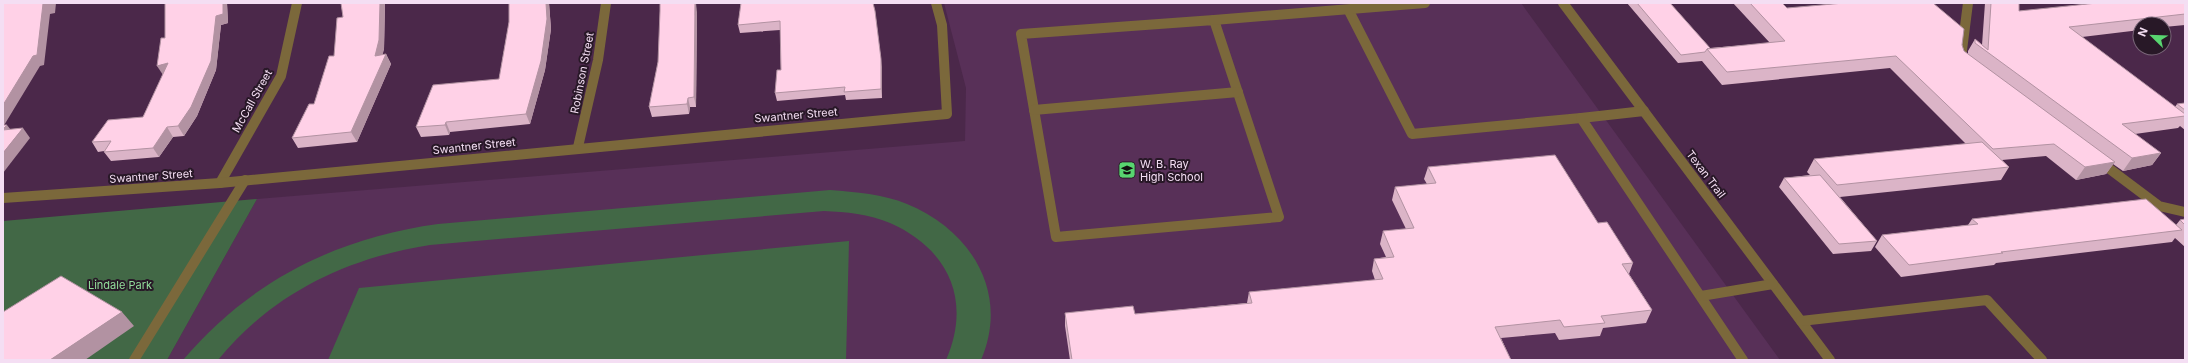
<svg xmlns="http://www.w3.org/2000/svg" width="2188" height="363" font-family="Inter,sans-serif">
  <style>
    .built { fill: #583058 }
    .green { fill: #426846 }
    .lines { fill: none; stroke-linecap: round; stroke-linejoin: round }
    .minor { stroke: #7b683b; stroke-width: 10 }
    .wall { fill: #dbb4c7 }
    .shaded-wall { fill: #b292a2 }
    .building { fill: #ffd1e7; stroke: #b292a2 }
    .labels { text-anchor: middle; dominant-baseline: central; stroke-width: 4; stroke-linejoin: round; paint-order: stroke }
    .street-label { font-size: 11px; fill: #f4def3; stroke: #281827 }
    .poi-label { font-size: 11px; fill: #f4def3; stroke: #281827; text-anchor: start }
    .park-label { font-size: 11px; fill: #92de9b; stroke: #281827 }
  </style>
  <rect width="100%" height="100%" fill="#4b284a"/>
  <path class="built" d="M944,3H1521L1780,360H167L257,199L965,141L966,88Z"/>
  <g class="green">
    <path d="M830,190C856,192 883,194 907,204C971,230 1010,293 981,360H946C972,301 949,249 890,223C869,214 846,212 824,211L430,245C346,258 272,294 218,360H183C250,281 336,238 438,224Z"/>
    <path d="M257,199L167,360H3V221Z"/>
    <path d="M849,241L846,360H328L359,288Z"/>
  </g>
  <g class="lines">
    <g class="minor">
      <path d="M1563,3L1830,360"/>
      <path d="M1349,11L1412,134L1581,118"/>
      <path d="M1214,20L1279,217L1056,237L1021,34Z"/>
      <path d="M1214,20L1425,3"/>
      <path d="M1963,59L1961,58L1968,3"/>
      <path d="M1034,110L1238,92"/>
      <path d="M1644,111L1581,118L1743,360"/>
      <path d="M578,147L598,60L606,3"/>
      <path d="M2099,161L2159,206L2185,212"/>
      <path d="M220,183L281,76L297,3"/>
      <path d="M3,198L220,183L947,114L942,25L936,3"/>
      <path d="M1701,296L1773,284"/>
      <path d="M1801,321L1987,300L2042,360"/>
      <path d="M134,360L245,180"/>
    </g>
  </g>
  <g class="wall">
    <path d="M165,3H227L228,23L221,25L216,70L197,116L184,136L173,137L159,157L111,161L104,152V151L98,152L92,142L143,117L163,75L165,38Z"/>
    <path d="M341,3H385L384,49L382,55L386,54L391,64L357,142L298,148L292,138L314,104L334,56L343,17Z"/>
    <path d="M509,3H549L551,29L545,70L530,124L450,132L449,135L421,137L416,127L499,79L509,22Z"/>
    <path d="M741,3L882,67V98L846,100L845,95L777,101L775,93L781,70L780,30L740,33L738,25Z"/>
    <path d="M1627,3H1670L1710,48L1770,43L1733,3H1782L1787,8L1962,45L1964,51L1968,54V51L1975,39L1982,45L1985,3H2019V11L2185,3V25L2164,27V24H2140V30L2082,37L2175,107L2177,104L2185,103V130L2180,126L2178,128L2135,134L2161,153L2152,165L2123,171L2113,164L2106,174L2076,180L2046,156L2002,160L2009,167L2001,180L1840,197L1877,241L1871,251L1833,254L1779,187L1784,178L1810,175L1807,172L1814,159L1966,144L1890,68L1722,85L1702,61L1678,63Z"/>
    <path d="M697,12L696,107H690L689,114L652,117L649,107L658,62Z"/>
    <path d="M1428,167L1598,223L1633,263L1629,274L1652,310L1646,323L1603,328L1600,336L1559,340L1555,333L1501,338L1511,360H1070L1065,326V313L1135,314L1247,303L1249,292L1375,280L1372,271L1374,259L1386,257L1380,244L1383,231L1406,229L1392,200L1395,187L1427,184L1424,179Z"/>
    <path d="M1972,219L2176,225L2180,220L2185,219V247L2175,238L2172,242L1996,263L1994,265L1901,277L1875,247L1882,235L1968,225Z"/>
  </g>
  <g class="shaded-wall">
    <path d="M48,3H56L55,13L50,14L44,65L40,66L3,127V105L43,4Z"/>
    <path d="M223,3H227L228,23L221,25L216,70L197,116L184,136L178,126L216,16Z"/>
    <path d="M380,3H385L384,49L380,66L375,56Z"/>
    <path d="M546,3H549L551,29L545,70L530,124L526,114Z"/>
    <path d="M695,3H696L697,12L696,107L694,97Z"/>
    <path d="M875,11L882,67V98L881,89Z"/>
    <path d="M386,54L391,64L357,142L351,132Z"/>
    <path d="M168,63L163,75L157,66Z"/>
    <path d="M688,98L690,107L689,114L687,104Z"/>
    <path d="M446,122L450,132L449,135L445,125Z"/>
    <path d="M7,125L14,134L3,131V129Z"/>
    <path d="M167,127L173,137L159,157L153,148Z"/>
    <path d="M23,128L30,138L3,173V153Z"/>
    <path d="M2161,153L2152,165L2123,171L2132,158Z"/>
    <path d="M2115,162L2106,174L2076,180L2085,167Z"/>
    <path d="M122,312L134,326L85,360H50Z"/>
  </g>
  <g class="building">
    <path d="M3,3H48L43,4L37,55L33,56L3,105Z"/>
    <path d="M165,3H223V14L216,16L211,61L191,107L178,126L167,127L153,148L104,152L111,141L92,142L108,120L143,117L168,63L157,66L161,38H165Z"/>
    <path d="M341,3H380L379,40L375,56L386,54L351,132L292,138L309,104H314L329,56H334L337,18L343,17Z"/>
    <path d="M509,3H546L547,19L541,61L526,114L446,122L445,125L416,127L433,85L499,79L509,22Z"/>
    <path d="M660,3H695L694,97L688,98L687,104L649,107L658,62L660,11Z"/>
    <path d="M741,3H873L875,11L881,59V89L844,92L845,87L775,93L777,70H781L780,21L738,25Z"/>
    <path d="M1637,3H1670L1710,48L1707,49L1705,52L1681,55Z"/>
    <path d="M1750,3H1782L1787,8L1844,3H1933L1964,29L1962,45L1964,51L2115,162L2085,167L2054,144L1993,149L1896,56L1727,72L1707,49L1785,41Z"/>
    <path d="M1991,3H2019V11L2097,3H2185V14L2069,27L2185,114V116L2122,124L2161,153L2132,158L1975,43V39L1988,50Z"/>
    <path d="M2185,103V110L2177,104Z"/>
    <path d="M3,125H7L3,129Z"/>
    <path d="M23,128L3,153V130Z"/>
    <path d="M1982,142L2009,167L1837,185L1814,159Z"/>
    <path d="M1555,155L1598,223L1607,222L1633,263L1622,264L1652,310L1601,316L1605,323L1564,327L1560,320L1495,327L1511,360H1072L1065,313L1133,306L1135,314L1252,303L1249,292L1383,279L1374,259L1394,257L1383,231L1414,228L1395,187L1436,183L1428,167Z"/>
    <path d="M1820,175L1877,241L1839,244L1784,178Z"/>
    <path d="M2146,199L2182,230L2001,252L2003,253L1909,265L1882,235L1978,224L1972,219Z"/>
    <path d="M2185,219V225L2180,220Z"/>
    <path d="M61,276L122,312L50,360H3V312Z"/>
  </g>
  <defs>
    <g id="school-square" transform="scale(0.9)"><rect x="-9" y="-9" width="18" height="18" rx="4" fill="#58d570" stroke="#281827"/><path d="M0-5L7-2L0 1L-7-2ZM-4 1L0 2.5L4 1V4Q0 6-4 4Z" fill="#111"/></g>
  </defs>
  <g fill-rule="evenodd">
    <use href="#school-square" x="1127" y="170"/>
  </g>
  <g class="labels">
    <g class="street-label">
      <text transform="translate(582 73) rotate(-79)">Robinson Street</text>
      <text transform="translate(252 101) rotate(-61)">McCall Street</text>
      <text transform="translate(796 115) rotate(-5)">Swantner Street</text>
      <text transform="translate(474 146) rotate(-6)">Swantner Street</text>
      <text transform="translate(1706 174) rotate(53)">Texan Trail</text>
      <text transform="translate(151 176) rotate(-4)">Swantner Street</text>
    </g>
    <g class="poi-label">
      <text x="1140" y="164">W. B. Ray<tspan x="1140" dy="13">High School</tspan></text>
    </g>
    <g class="park-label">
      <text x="120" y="285">Lindale Park</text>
    </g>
  </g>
  <rect width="2188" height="363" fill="none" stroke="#f4def3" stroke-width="8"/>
  <g transform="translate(2152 36) rotate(293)"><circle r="19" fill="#281827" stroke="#7a6779"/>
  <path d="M0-3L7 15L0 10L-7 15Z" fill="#58d570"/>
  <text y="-6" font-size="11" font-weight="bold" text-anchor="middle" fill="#f4def3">N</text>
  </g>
</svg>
